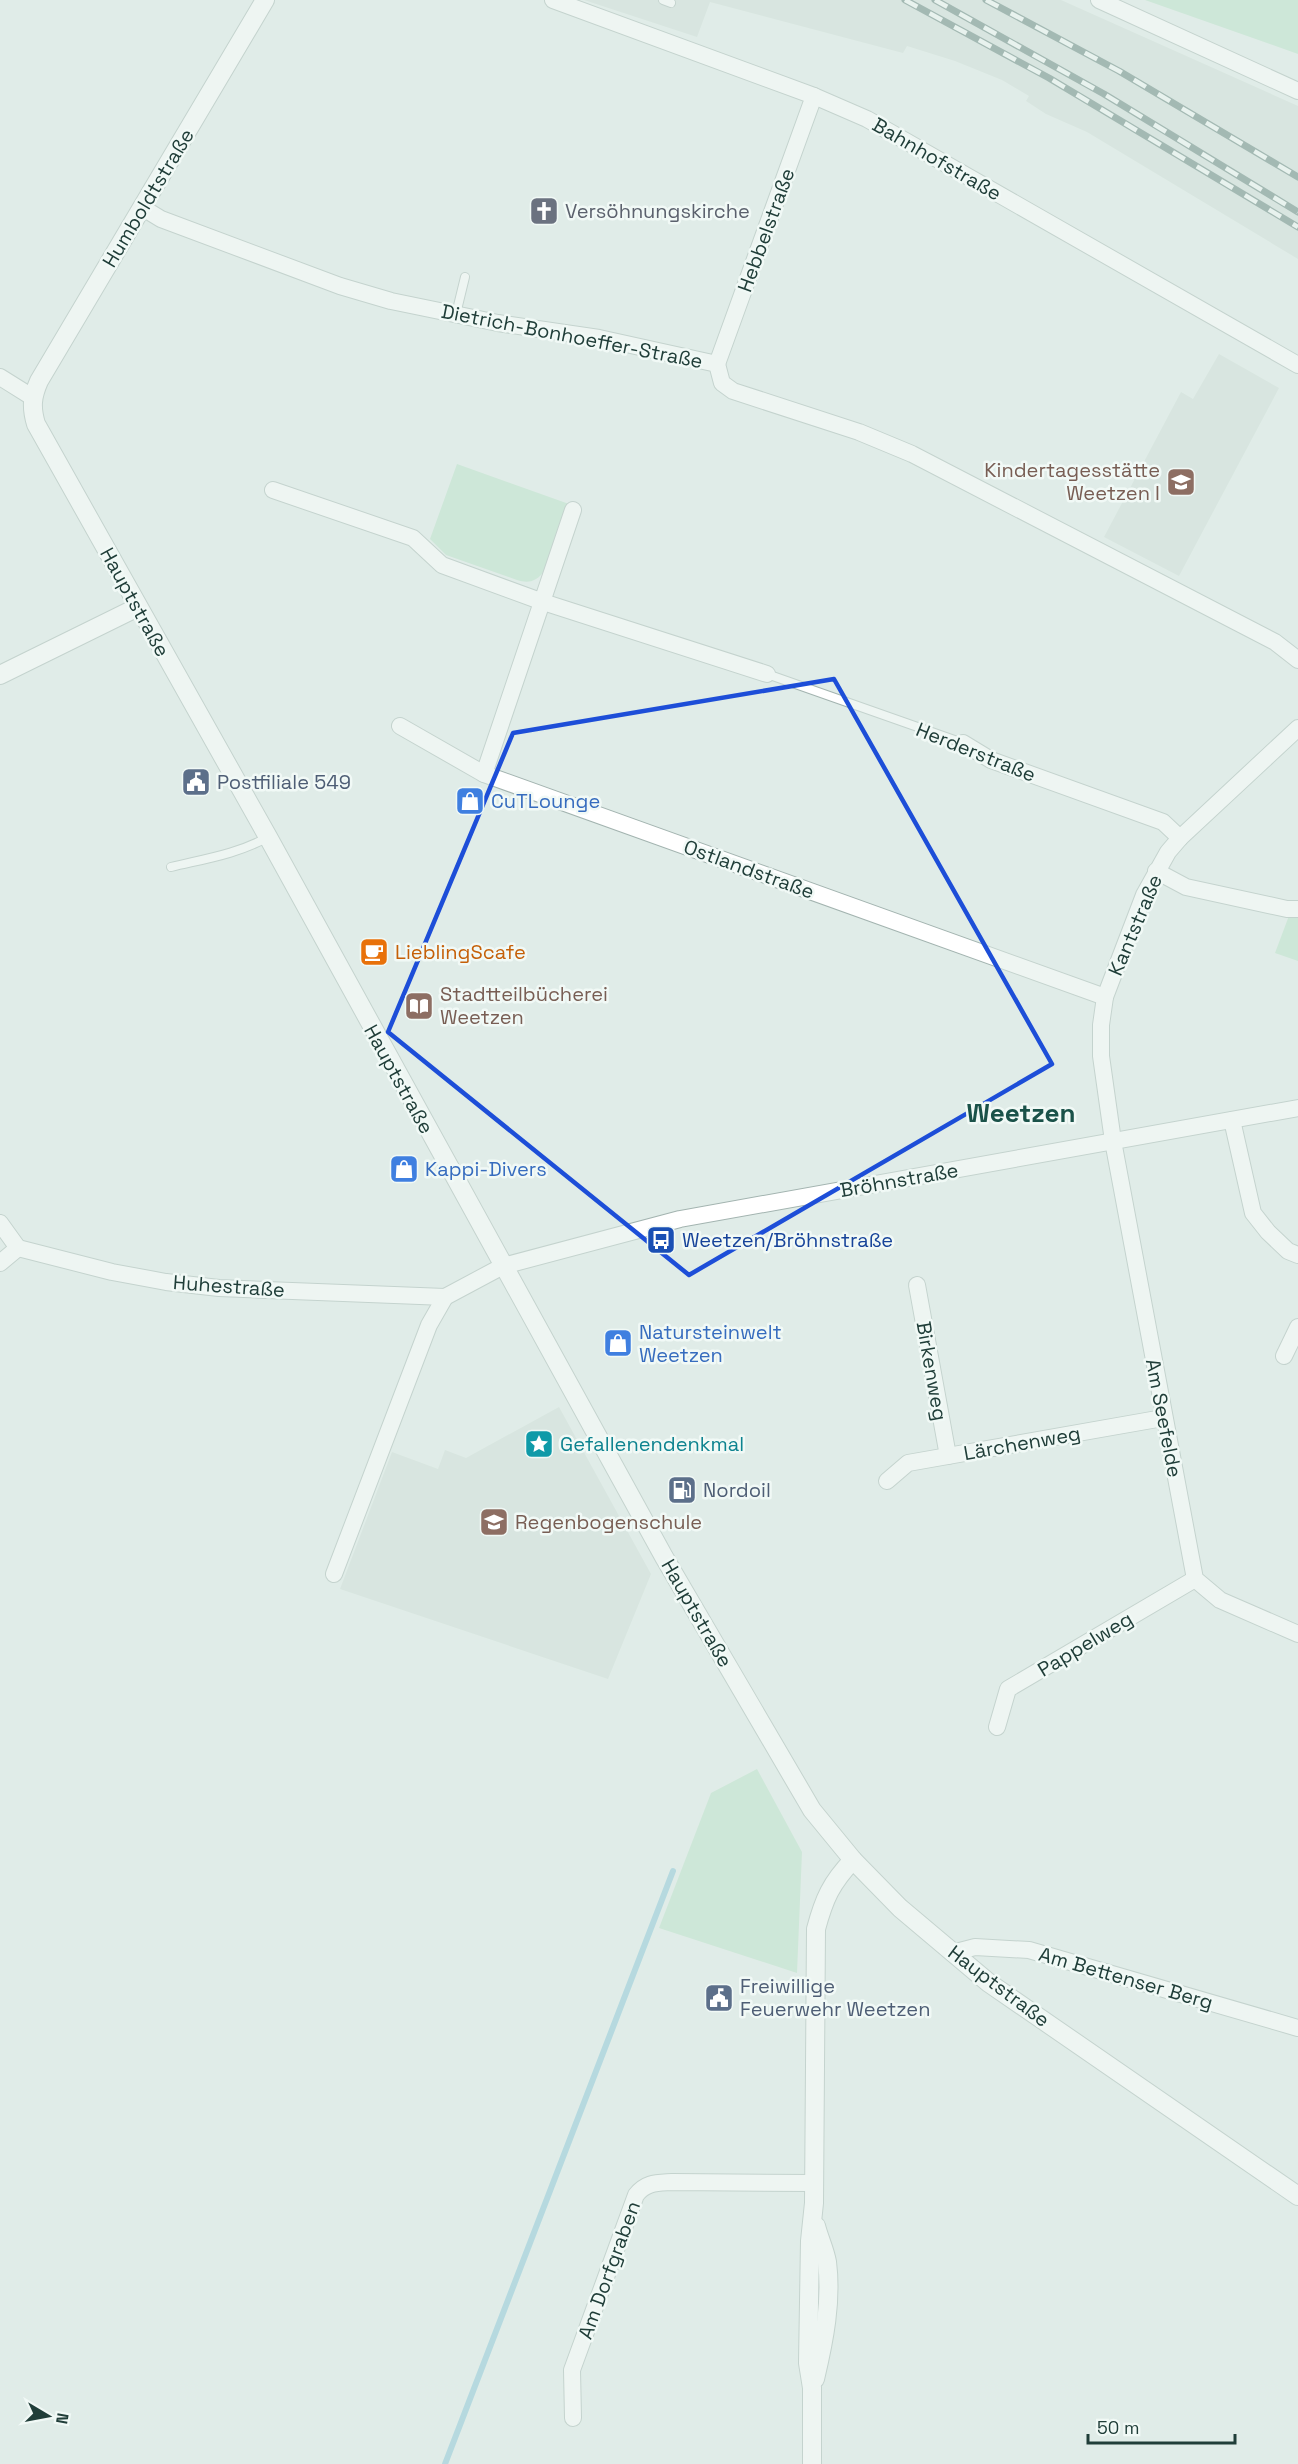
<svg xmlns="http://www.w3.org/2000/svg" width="1298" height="2464" font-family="'Space Grotesk',sans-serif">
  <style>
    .built { fill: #cedcd7 }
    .green { fill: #b7dfc6 }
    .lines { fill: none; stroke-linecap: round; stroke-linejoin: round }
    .stream { stroke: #84c2d6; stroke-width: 6 }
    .service-casing { stroke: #a3b4b0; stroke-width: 10 }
    .minor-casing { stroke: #a3b4b0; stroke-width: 18 }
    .tertiary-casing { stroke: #a3b4b0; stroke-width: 20 }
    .service { stroke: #fff; stroke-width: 8 }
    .minor { stroke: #fff; stroke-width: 16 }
    .tertiary { stroke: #fff; stroke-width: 18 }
    .rail-casing { stroke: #5a7a74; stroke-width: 7 }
    .rail { stroke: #f1f9f6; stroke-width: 4.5; stroke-dasharray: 14; stroke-linecap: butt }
    .marked { fill: none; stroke: #1d4ed8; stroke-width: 4.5; stroke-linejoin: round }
    .labels { text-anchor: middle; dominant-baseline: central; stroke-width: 5; stroke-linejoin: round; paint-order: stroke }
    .street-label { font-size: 20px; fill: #203e39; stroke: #f1f9f6 }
    .worship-label { font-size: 20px; fill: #5b616d; stroke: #f1f9f6; text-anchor: start }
    .education-label { font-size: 20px; fill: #785e54; stroke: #f1f9f6; text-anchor: start }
    .service-label { font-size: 20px; fill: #4e5e75; stroke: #f1f9f6; text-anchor: start }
    .shop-label { font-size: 20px; fill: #366cbe; stroke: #f1f9f6; text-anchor: start }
    .food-label { font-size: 20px; fill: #c56008; stroke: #f1f9f6; text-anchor: start }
    .transit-label { font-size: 20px; fill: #164399; stroke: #f1f9f6; text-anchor: start }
    .culture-label { font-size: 20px; fill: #0d838f; stroke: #f1f9f6; text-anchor: start }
    .district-label { font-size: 26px; font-weight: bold; fill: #1a5249; stroke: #f1f9f6 }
  </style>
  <rect width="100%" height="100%" fill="#e0ece8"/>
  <g class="built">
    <path d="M584,0H1061L1298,106V259L1087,132L1046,114L1026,101L1029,96L1002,80L955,61L907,46L903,53L710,2L697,37Z"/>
    <path d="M1219,354L1279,388L1179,576L1104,537L1181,392L1193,399Z"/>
    <path d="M559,1407L651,1574L608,1679L340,1589L392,1452L438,1469L445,1450L466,1458Z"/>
  </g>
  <g class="green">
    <path d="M1145,0H1298V54Z"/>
    <path d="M457,464L569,504C563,521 552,571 536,579C529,583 524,582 517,580L446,555L430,539Z"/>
    <path d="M1290,913H1298V961L1275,953Z"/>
    <path d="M757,1769L802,1852L797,1973L659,1928L711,1793Z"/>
  </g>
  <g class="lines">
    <path class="stream" d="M445,2464L673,1871"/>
    <g class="service-casing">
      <g id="service">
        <path d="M663,0L671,3"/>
        <path d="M456,314L465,277"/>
        <path d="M767,674L963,743"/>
        <path d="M171,867C204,859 238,854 268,837"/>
      </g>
    </g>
    <g class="minor-casing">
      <g id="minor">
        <path d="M553,0L814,96L867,119L1298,365"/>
        <path d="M1099,0L1298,91"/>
        <path d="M143,208L161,219L340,286L391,301L498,323L599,338L717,364L722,383L733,391L859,432L912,454L1275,642L1298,660"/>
        <path d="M717,364L814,96"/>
        <path d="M0,377L32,397"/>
        <path d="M273,490L413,538L442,565L543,602L767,674"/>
        <path d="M400,726L484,774L1105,997"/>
        <path d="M1298,728L1180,838L1168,852L1144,895L1105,997L1101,1025V1056L1113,1141L1195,1579L1220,1600L1298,1634"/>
        <path d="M963,743L991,760L1163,822L1180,838"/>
        <path d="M484,774L573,510"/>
        <path d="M1156,871L1186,887L1287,909H1298"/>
        <path d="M1232,1120L1253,1213L1268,1232L1288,1251L1298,1255"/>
        <path d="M0,1223L18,1248"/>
        <path d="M18,1248L112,1272L166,1282L219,1288L445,1297L503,1266L680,1219L1298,1108"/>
        <path d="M0,1263L18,1248"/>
        <path d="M917,1285L948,1456"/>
        <path d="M1284,1356L1298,1327"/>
        <path d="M887,1481L908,1463L1163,1418"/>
        <path d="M334,1574L429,1325L445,1297"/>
        <path d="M997,1727L1008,1689L1195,1579"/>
        <path d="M952,1953L975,1947L1029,1950L1298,2028"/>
        <path d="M573,2418L572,2370L636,2195C646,2182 657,2183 672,2182L814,2183"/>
      </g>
    </g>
    <g class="tertiary-casing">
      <g id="tertiary">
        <path d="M265,0L39,381C32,397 31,407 36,424L268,837L664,1557L812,1810L853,1860L900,1908L989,1983L1298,2196"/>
        <path d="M0,675L138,607"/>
        <path d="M815,2379C824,2341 832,2301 827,2262C825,2250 819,2238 816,2226"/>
        <path d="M812,2464V2388L808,2363L810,2241L814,2203L816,1929C824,1899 831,1883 853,1860"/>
      </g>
    </g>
    <use href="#service" class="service"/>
    <use href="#minor" class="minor"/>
    <use href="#tertiary" class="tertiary"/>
    <g class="rail-casing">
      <g id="rail">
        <path d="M905,0L1049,78L1298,227"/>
        <path d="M935,0L1104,94L1298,212"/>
        <path d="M986,0L1119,71L1298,177"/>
      </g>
    </g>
    <use href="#rail" class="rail"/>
  </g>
  <path d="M0 0H1298V2464H0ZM834,679L1052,1064L689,1275L388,1032L513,733Z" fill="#e0ece8" fill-opacity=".55" fill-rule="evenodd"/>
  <path class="marked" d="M834,679L1052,1064L689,1275L388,1032L513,733Z"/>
  <defs>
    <g id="church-square" transform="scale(1.5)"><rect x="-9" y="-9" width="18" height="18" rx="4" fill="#6b7280" stroke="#f1f9f6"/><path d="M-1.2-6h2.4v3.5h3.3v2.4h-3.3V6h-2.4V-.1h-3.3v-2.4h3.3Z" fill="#fff"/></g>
    <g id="school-square" transform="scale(1.5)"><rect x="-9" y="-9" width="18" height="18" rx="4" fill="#8d6e63" stroke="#f1f9f6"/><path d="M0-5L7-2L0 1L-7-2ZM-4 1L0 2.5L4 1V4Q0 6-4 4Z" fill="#fff"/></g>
    <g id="civic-square" transform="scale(1.5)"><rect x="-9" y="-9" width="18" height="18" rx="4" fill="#5c6f8a" stroke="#f1f9f6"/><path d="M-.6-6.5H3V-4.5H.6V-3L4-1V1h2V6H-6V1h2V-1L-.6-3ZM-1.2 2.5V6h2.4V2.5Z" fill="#fff"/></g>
    <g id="shop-square" transform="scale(1.5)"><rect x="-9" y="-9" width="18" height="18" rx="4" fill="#3f7fe0" stroke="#f1f9f6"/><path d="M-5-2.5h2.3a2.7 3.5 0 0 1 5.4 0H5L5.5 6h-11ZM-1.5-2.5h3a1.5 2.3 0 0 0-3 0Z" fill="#fff"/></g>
    <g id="cafe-square" transform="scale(1.5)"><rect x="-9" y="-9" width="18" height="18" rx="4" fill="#e8710a" stroke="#f1f9f6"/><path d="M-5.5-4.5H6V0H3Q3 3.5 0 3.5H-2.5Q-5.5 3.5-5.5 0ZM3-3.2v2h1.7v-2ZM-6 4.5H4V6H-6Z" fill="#fff"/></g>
    <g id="library-square" transform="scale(1.5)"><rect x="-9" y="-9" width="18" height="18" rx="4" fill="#8d6e63" stroke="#f1f9f6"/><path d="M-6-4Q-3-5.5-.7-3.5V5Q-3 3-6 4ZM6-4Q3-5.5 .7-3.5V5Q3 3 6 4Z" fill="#fff"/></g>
    <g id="bus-square" transform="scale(1.5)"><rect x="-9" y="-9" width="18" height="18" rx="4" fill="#1a4fb4" stroke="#f1f9f6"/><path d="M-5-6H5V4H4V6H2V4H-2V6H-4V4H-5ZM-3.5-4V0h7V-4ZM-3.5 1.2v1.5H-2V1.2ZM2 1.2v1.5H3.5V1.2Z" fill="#fff"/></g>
    <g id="sight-square" transform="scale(1.5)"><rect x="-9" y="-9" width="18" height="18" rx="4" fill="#0f9aa8" stroke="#f1f9f6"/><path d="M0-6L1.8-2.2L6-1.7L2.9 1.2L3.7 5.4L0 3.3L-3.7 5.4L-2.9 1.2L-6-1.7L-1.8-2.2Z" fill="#fff"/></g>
    <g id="fuel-square" transform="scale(1.5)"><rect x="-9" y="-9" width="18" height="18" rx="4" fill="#5c6f8a" stroke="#f1f9f6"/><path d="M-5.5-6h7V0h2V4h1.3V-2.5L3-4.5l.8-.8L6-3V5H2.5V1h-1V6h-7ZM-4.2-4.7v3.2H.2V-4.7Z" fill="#fff"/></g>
  </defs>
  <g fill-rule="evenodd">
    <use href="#church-square" x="544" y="211"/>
    <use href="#school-square" x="1181" y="482"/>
    <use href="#civic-square" x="196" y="782"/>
    <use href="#shop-square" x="470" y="801"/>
    <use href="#cafe-square" x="374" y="952"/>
    <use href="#library-square" x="419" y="1006"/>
    <use href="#shop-square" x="404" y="1169"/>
    <use href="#bus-square" x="661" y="1240"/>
    <use href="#shop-square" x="618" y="1343"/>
    <use href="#sight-square" x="539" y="1444"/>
    <use href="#fuel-square" x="682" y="1490"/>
    <use href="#school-square" x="494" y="1522"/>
    <use href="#civic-square" x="719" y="1998"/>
  </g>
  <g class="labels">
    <g class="street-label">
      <text transform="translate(937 159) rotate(30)">Bahnhofstraße</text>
      <text transform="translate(148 198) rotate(-59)">Humboldtstraße</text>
      <text transform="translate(766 230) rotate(-70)">Hebbelstraße</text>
      <text transform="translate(572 336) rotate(11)">Dietrich-Bonhoeffer-Straße</text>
      <text transform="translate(135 602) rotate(61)">Hauptstraße</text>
      <text transform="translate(976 752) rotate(22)">Herderstraße</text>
      <text transform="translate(749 869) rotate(20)">Ostlandstraße</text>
      <text transform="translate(1135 925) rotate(-67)">Kantstraße</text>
      <text transform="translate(399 1079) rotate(61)">Hauptstraße</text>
      <text transform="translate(899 1180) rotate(-10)">Bröhnstraße</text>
      <text transform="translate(229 1286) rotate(4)">Huhestraße</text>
      <text transform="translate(932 1371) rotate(80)">Birkenweg</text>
      <text transform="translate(1164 1418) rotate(79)">Am Seefelde</text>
      <text transform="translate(1022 1443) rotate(-10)">Lärchenweg</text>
      <text transform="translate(697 1613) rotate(60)">Hauptstraße</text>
      <text transform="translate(1085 1644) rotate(-31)">Pappelweg</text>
      <text transform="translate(1126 1978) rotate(16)">Am Bettenser Berg</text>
      <text transform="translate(999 1986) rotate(37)">Hauptstraße</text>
      <text transform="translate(609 2270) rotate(-70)">Am Dorfgraben</text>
    </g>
    <g class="worship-label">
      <text x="565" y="211">Versöhnungskirche</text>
    </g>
    <g class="education-label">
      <text x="1160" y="470" text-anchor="end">Kindertagesstätte<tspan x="1160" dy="23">Weetzen I</tspan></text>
      <text x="440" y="994">Stadtteilbücherei<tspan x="440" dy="23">Weetzen</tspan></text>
      <text x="515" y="1522">Regenbogenschule</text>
    </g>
    <g class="service-label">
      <text x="217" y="782">Postfiliale 549</text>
      <text x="703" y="1490">Nordoil</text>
      <text x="740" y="1986">Freiwillige<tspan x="740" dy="23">Feuerwehr Weetzen</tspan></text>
    </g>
    <g class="shop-label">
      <text x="491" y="801">CuTLounge</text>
      <text x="425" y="1169">Kappi-Divers</text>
      <text x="639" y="1332">Natursteinwelt<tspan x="639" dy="23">Weetzen</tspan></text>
    </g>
    <g class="food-label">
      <text x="395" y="952">LieblingScafe</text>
    </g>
    <g class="transit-label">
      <text x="682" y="1240">Weetzen/Bröhnstraße</text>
    </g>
    <g class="culture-label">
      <text x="560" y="1444">Gefallenendenkmal</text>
    </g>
    <g class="district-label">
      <text x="1021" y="1113">Weetzen</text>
    </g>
  </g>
  <g transform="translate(48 2416) rotate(100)" stroke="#f1f9f6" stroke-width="4.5" paint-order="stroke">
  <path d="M0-4.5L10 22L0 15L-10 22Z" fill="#203e39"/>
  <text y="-9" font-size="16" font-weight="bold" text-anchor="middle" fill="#203e39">N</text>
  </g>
  <path d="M1088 2434v9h147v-9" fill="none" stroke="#203e39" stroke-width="3"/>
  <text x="1097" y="2434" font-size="18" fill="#203e39" stroke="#f1f9f6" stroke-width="4.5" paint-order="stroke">50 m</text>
</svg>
